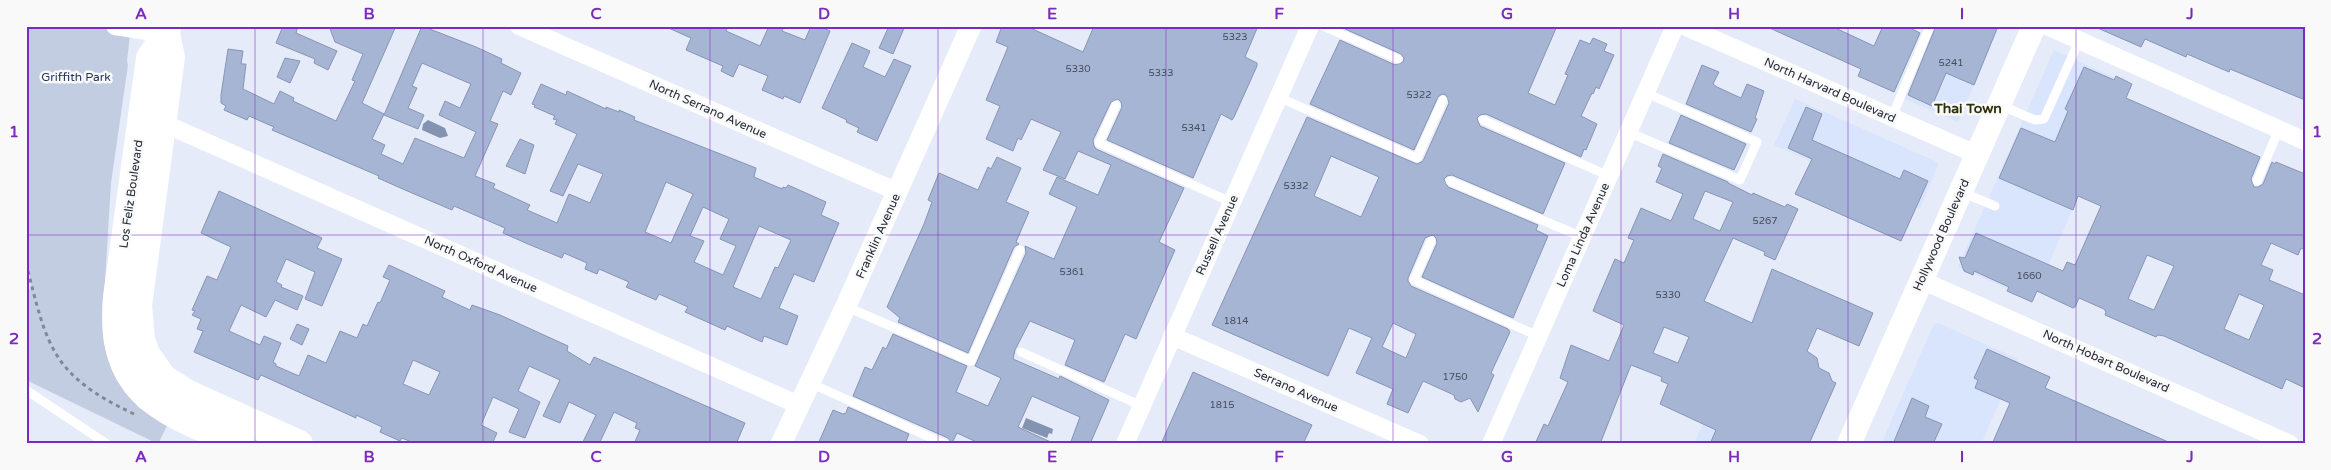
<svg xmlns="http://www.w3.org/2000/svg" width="2331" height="470" font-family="'Varela Round',sans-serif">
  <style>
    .built { fill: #d9e4fd }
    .green { fill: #c3cde1 }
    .water { fill: #8593b2 }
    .building { fill: #a7b5d5; stroke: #8794b4; fill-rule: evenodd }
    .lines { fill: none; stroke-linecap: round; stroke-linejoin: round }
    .path { stroke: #828896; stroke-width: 3; stroke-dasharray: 4 4; stroke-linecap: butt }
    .service { stroke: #fff; stroke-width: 9 }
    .minor { stroke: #fff; stroke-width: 18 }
    .tertiary { stroke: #fff; stroke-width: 21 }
    .secondary { stroke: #fff; stroke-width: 24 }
    .primary { stroke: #fff; stroke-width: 28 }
    .grid { fill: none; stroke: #7b2cbf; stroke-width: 1; stroke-opacity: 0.55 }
    .labels { text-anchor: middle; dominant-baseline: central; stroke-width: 5; stroke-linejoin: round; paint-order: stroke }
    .number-label { font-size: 10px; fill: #454d5e }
    .park-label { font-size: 12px; fill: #1f2f5a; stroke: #f9f9f9 }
    .street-label { font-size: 12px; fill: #242a37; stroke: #f9f9f9 }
    .neighbourhood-label { font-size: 14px; font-weight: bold; fill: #2c3109; stroke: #f9f9f9 }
    .neatline { fill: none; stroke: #7b2cbf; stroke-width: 2 }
    .grid-label { font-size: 16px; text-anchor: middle; font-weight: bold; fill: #7b2cbf }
  </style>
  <rect width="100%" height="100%" fill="#e5ebf9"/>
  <g class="built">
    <path d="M1924,26H2000L1958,122L1903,98L1933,31Z"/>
    <path d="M2054,50L2131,85L2086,178L2033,300L1958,267Z"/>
    <path d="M1795,99L1939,163L1920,209L1774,145Z"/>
    <path d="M1938,323L2018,359L1981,444H1881L1934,324Z"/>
    <path d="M1703,424L1748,444H1694Z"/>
  </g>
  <path class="green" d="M26,26H131L127,61L128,65L111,183L103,315L104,343L115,377L138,407L167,426L158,444L26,380V298L31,286L26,244Z"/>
  <g class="water">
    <path d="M428,120L445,128L448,136L440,138L422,130L423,124Z"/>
    <path d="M1026,418L1053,429L1052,434L1049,433L1047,438L1022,428Z"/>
  </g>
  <g class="building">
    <path d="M283,26H298L296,33L337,51L328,70L314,63L315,59L276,43Z"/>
    <path d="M329,26H396L362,103L384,114L372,139L385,145L381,154L403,164L415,138L464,158L476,132L439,115L445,101L460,108L471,84L422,63L412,86L417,88L408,108L424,115L418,129L384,115L422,26L476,47L502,59L501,63L521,73L511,95L503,91L490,121L498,124L475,176L495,184L493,188L530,205L527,210L557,223L569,194L590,203L603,174L578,164L563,196L550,191L577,134L555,124L557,120L553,119L555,116L534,107L535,105L532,104L541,84L566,95L567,91L606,109V107L619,112V110L635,117L634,120L756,168L754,177L782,189L783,187L786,188L788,185L826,202L821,215L839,223L814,282L794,274L779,308L798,316L787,345L764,336L762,342L727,326L725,330L685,312L688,307L659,294L656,300L626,287L629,282L599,269L597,274L585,269L587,263L564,253L562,258L528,244L503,233L505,228L454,206L452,210L405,190L378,178L379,176L272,130L274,127L249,116L247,120L224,110L226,106L221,103V95L228,49L243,51L241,64H246L243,89L274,104L280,91L294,98L293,101L336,121L355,81L352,80L363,54L335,42ZM666,182L693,194L671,243L645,232ZM703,207L729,219L720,239L736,246L723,275L694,262L704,241L690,236ZM759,226L791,240L778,268L775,267L761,299L733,287Z"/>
    <path d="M664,26H728L726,31L760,46L769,26H784L782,31L805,40L811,26H819L830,31L800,103L784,96L783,99L762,90L768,76L739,64L733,77L721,71L723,66L686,50L691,38Z"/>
    <path d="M889,26H905L893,54L879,48Z"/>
    <path d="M1002,26H1026L1083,52L1094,26H1258L1245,57L1257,63V66L1234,117L1232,120L1221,114L1193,178L1107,140L1122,107L1121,102L1118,99L1111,102L1093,140L1094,146L1096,149L1184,188L1159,242L1175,250L1136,339L1125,334L1104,382L1065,365L1075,340L1030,321L1015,350L1013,359L1059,379L1060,376L1109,400L1090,444H1070L1080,417L1032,396L1018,427L1055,444H981L957,433L952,443L948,438L853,396L865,367L872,370L883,347L886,349L893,334L967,366L956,392L988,406L1001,378L975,366L1026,253L1025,246L1054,259L1077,207L1049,194L1057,177L1098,195L1111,165L1078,151L1065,179L1043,170L1061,132L1031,119L1021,140L1018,138L1013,151L986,139L1000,106L986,100L1008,47L996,42Z"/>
    <path d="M1346,26H1557L1528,93L1555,105L1568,75L1565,74L1580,40L1590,44L1593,38L1607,44L1604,51L1614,55L1599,89L1596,87L1593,94L1592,93L1581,116L1597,124L1586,150L1584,149L1581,157L1486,114L1480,115L1477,118L1480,126L1565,163L1543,214L1452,175L1447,176L1444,179L1448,187L1538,225L1536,230L1548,236L1513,318L1422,277L1437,243L1436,238L1433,235L1425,238L1408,278V281L1411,286L1508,329L1510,332L1491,373L1494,375L1478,412L1470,398L1461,402L1455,399L1454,395L1423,381L1408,413L1387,404L1393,389L1356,373L1372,338L1349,328L1328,376L1212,325L1307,117L1417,164L1423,161L1449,103L1446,95L1442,94L1438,97L1414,150L1310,104L1340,40L1395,65L1403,62L1404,58L1401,54L1345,29ZM1331,156L1379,177L1361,217L1314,196ZM1393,323L1416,334L1406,358L1382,347Z"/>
    <path d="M1765,26H1831L1874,46L1883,26H1906L1920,33L1894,92L1858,76L1861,69Z"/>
    <path d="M1936,26H1998L1974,85L1946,73L1932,106L1908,95Z"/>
    <path d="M2093,26H2305V100L2230,69L2229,72L2187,54L2186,57L2145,39L2141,47Z"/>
    <path d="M852,43L870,51L863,67L885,77L894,59L911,66L877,141L857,132L859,128L846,122L847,120L822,108Z"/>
    <path d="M285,58L300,61L290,83L277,77Z"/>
    <path d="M1702,65L1719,72L1713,84L1717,87L1741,98L1747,84L1764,91L1755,118L1757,119L1751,132L1686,104Z"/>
    <path d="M2084,67L2114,80L2116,76L2132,84L2126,98L2260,157L2251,179L2254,187H2258L2263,184L2272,162L2275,164L2276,162L2305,174V250L2301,248L2298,255L2271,243L2261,265L2273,270L2269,280L2305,295V388L2286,379L2282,389L2164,336L2158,335L2156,337L2135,328L2105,315L2106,312L2104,309L2079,298L2075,307L2073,308L2037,291L2032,302L2007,291L2009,287L1974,271L1973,275L1964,271L1959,257L1965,258L1976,233L2063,271L2067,262L2075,265L2101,206L2078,196L2073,210L1999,178L2021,128L2055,142L2068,111L2065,109ZM2147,255L2174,266L2154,310L2128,299ZM2239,294L2264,305L2249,340L2224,329Z"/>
    <path d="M1806,107L1822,114L1812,140L1900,179L1904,170L1928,181L1901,241L1795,194L1812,159L1788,148Z"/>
    <path d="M1681,115L1746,144L1734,170L1669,143Z"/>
    <path d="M520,139L534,145L525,174L506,166Z"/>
    <path d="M1663,154L1728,182V183L1752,195L1753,193L1785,207L1787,204L1798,209L1775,260L1764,255L1765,252L1733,238L1704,301L1752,323L1772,269L1873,313L1859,346L1817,328L1807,351L1817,358L1819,368L1829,373L1832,381L1836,383L1809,444H1710L1716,430L1660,404L1668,384L1661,381L1662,377L1631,365L1600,444H1535L1544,424L1548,426L1568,382L1560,378L1571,345L1609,361L1624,325L1593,311L1600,294L1615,259L1624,263L1634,240L1628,238L1641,208L1671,221L1683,194L1656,182L1662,168L1658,166ZM1705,191L1733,202L1720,231L1693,219ZM1664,327L1689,337L1678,363L1653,353Z"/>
    <path d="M997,157L1021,168L1006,202L1029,212L1016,242L1019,244L1014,247L968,353L898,322L900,318L887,307L924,224L932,202L928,200L939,173L978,190L988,167L991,169Z"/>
    <path d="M219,191L322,238L317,248L342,259L322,306L305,299L315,272L286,259L276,282L282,285L281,287L303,296L297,310L275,300L266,317L241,305L229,331L260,345L264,336L281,343L273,362L276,364V366L299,376L308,355L326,363L340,331L357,338L363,324L367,326L378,302L380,303L390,280L383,277L389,265L445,291L442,297L446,299L470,310L472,305L500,315L568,346L567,351L590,365L594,357L745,423L736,444H634L640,430L635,428L637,423L614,412L599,444H582L596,415L569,402L560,423L543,416L560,380L529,366L518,391L540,402L525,438L509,432L519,409L493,397L481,425L497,433L492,444H416L402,438L400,441L380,432L382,427L356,415V418L261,375L258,380L194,352L203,331L197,329L201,319L192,315L195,311L192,310L207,276L217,280L231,247L201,233ZM413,360L440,372L429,395L403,384Z"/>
    <path d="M297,324L309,329L302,345L290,339Z"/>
    <path d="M1987,349L2050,377L2045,388L2173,444H1992L2010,403L1975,388L1978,380L1974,378Z"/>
    <path d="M1193,372L1312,425L1303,444H1161Z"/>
    <path d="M1912,398L1929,406L1925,417L1942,424L1933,444H1893Z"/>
    <path d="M848,407L909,434L905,444H818L833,410L843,414L846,413Z"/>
  </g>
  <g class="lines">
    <path class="path" d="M26,263C47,346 51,375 134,414"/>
    <g class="service">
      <path d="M1323,26L1398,59"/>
      <path d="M1278,97L1417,158L1443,100"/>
      <path d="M1116,105L1099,143L1231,202"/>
      <path d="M2000,105L2035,120L2044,119L2079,41"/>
      <path d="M1892,117L1930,26"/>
      <path d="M1483,120L1609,176"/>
      <path d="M1628,132L1740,180L1757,142L1646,93"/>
      <path d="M1450,181L1582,237"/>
      <path d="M2257,181L2279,129"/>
      <path d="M1961,192L1995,206"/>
      <path d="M1431,241L1414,280L1538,336"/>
      <path d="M847,307L971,361L1020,250"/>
      <path d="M1021,352L1142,406"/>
      <path d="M810,383L945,444"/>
      <path d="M26,390L107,444"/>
    </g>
    <g class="minor">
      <path d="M115,26L166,34"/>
      <path d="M519,26L898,192"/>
      <path d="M1684,26L1976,154"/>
      <path d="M2047,26L2305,141"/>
      <path d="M163,123L799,405"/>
      <path d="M1921,280L2290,444"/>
      <path d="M1172,336L1420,444"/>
      <path d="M1125,444L1310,26"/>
      <path d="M1491,444L1675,26"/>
    </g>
    <path class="tertiary" d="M781,444L846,306L971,26"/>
    <path class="secondary" d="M1849,444L2034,26"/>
    <g class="primary">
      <path d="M167,26L166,34L150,58L117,297C108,395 164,412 241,444"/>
      <path d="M166,34L171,57L138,306L141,340L146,354L163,378L186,393L299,444"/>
    </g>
  </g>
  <path class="grid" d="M255,26V444M483,26V444M710,26V444M938,26V444M1166,26V444M1393,26V444M1621,26V444M1848,26V444M2076,26V444M26,235H2305"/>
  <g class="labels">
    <g class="number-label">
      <text x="1235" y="37">5323</text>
      <text x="1951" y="63">5241</text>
      <text x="1078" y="69">5330</text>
      <text x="1161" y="73">5333</text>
      <text x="1419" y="95">5322</text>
      <text x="1194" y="128">5341</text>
      <text x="1296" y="186">5332</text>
      <text x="1765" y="221">5267</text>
      <text x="1072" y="272">5361</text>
      <text x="2029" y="276">1660</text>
      <text x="1668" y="295">5330</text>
      <text x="1236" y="321">1814</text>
      <text x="1455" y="377">1750</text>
      <text x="1222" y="405">1815</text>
    </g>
    <g class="park-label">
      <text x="76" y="77">Griffith Park</text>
    </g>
    <g class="street-label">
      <text transform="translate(1830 90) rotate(24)">North Harvard Boulevard</text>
      <text transform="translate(708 109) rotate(24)">North Serrano Avenue</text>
      <text transform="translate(131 194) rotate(-82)">Los Feliz Boulevard</text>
      <text transform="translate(1217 235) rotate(-66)">Russell Avenue</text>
      <text transform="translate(1583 235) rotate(-66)">Loma Linda Avenue</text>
      <text transform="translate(1941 235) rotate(-66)">Hollywood Boulevard</text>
      <text transform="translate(878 236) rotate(-66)">Franklin Avenue</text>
      <text transform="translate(481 264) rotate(24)">North Oxford Avenue</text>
      <text transform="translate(2106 361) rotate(24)">North Hobart Boulevard</text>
      <text transform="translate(1296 390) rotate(24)">Serrano Avenue</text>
    </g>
    <g class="neighbourhood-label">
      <text x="1968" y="108">Thai Town</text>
    </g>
  </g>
  <rect width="2331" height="470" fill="none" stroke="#f9f9f9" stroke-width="55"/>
  <rect x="28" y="28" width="2276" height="414" class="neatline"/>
  <g class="grid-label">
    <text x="141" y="19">A</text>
    <text x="369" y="19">B</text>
    <text x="596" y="19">C</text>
    <text x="824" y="19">D</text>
    <text x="1052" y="19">E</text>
    <text x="1279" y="19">F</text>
    <text x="1507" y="19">G</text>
    <text x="1734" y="19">H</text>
    <text x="1962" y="19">I</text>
    <text x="2190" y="19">J</text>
    <text x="14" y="137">1</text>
    <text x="2317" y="137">1</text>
    <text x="14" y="344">2</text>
    <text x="2317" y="344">2</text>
    <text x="141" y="462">A</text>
    <text x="369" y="462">B</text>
    <text x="596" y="462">C</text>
    <text x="824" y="462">D</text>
    <text x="1052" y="462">E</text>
    <text x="1279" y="462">F</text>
    <text x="1507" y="462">G</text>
    <text x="1734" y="462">H</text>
    <text x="1962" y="462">I</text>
    <text x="2190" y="462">J</text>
  </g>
</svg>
